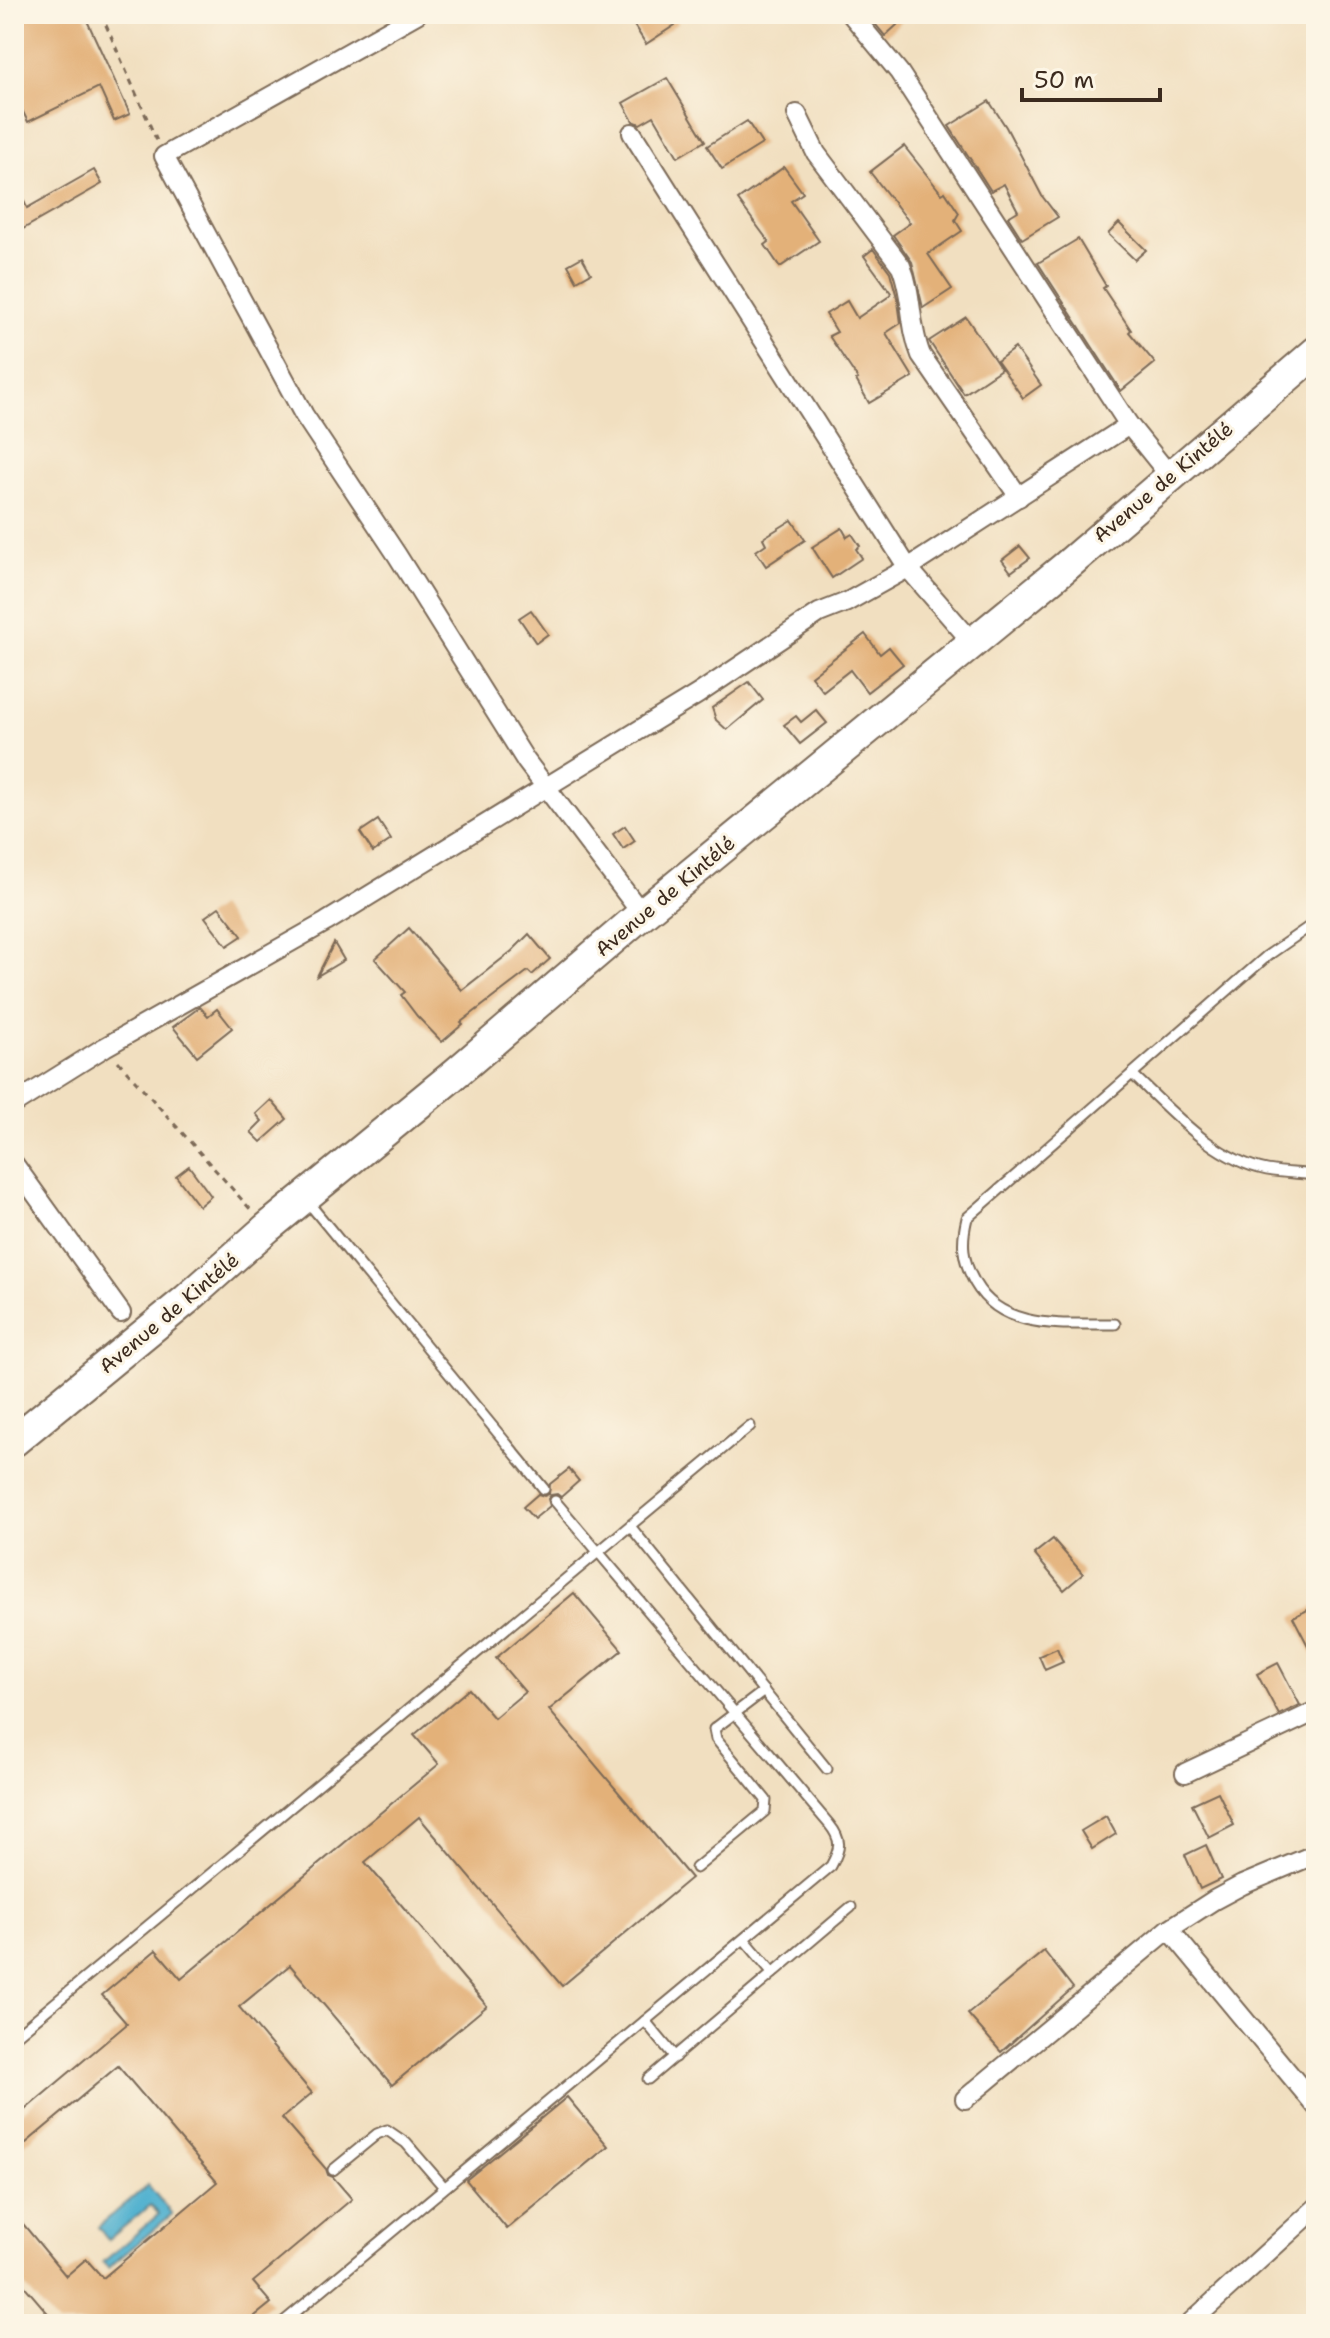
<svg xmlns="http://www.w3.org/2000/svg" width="1330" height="2338" font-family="'Shantell Sans',sans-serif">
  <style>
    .water { fill: #51b1cf; stroke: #466e76; stroke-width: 2 }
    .building { fill: #e3b179 }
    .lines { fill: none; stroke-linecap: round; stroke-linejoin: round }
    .lane-casing { stroke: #7b6957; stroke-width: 13 }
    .street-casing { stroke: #7b6957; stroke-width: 22 }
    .primary-casing { stroke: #7b6957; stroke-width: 34 }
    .path { stroke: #7b6957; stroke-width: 3; stroke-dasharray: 6 6; stroke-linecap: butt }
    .lane { stroke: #fff; stroke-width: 9 }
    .street { stroke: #fff; stroke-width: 18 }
    .primary { stroke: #fff; stroke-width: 30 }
    .labels { text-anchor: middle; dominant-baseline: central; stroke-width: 6; stroke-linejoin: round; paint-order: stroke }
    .street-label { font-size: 20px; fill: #3b2a1e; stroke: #fcf5e5 }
  </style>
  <rect width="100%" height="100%" fill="#fcf5e5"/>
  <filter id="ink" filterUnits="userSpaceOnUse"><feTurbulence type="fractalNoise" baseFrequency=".0125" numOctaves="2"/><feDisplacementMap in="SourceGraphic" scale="16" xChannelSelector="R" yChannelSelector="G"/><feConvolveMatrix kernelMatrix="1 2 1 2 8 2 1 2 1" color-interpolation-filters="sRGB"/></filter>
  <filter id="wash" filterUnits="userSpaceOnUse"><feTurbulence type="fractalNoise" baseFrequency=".006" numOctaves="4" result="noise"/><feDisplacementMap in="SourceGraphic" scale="32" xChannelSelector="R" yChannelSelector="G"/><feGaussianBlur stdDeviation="1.8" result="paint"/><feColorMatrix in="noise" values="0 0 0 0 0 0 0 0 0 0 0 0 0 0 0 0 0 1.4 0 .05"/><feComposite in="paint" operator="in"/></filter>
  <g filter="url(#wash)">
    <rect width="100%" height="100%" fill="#f1dfc0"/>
    <path class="water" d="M148,2185L172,2214L108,2268L103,2262L159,2214L150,2205L108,2240L98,2227Z"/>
    <g id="blocks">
      <g class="building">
        <path d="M14,14H84L130,114L114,121L99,87L28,122L14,94Z"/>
        <path d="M639,14H672L678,23L646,44L630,19Z"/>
        <path d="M867,14H909L885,36Z"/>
        <path d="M667,78L705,141L678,157L654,116L640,124L633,121L623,103Z"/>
        <path d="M989,101L1006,127L1042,196L1058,217L1022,239L1008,217L1018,211L1004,184L991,191L949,126Z"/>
        <path d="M747,121L762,144L722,169L707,146Z"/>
        <path d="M904,146L942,194L945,192L959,213L955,220L962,231L928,254L952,289L923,308L912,262L893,235L910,223L870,172Z"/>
        <path d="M784,167L803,193L791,201L819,241L780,267L765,245L769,242L738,200Z"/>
        <path d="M94,170L102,184L14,234V179L27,208Z"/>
        <path d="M1119,223L1146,250L1135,260L1108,234Z"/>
        <path d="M1078,239L1106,286L1103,288L1131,330L1129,332L1155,363L1121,391L1038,263Z"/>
        <path d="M873,249L890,272L898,301L901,323L886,333L913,377L869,403L856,380L858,379L829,336L837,332L826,314L847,301L857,318L888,297L891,293L864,256Z"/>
        <path d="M582,257L591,273L577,281L568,265Z"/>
        <path d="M966,317L1001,369L964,394L929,341Z"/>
        <path d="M1015,348L1041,385L1023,398L997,361Z"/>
        <path d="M792,520L805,540L766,566L756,551L766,544L763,538Z"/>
        <path d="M842,528L847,537L852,534L860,546L856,549L862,558L832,578L812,547Z"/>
        <path d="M1020,546L1030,558L1011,572L1002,560Z"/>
        <path d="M531,610L548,634L536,643L519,618Z"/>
        <path d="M865,634L880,654L889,647L903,664L867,692L850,670L823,691L811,676Z"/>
        <path d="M749,682L763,700L727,730L716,720L712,708Z"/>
        <path d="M816,710L827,723L800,744L784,725L796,716L801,722Z"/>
        <path d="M378,820L391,840L373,852L360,832Z"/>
        <path d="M625,826L635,841L623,849L613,834Z"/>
        <path d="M219,907L242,936L227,946L205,917Z"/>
        <path d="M409,928L462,990L512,951L529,934L550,959L532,975L528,971L461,1022L463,1024L442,1042L417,1016L401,995L405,992L375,959Z"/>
        <path d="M334,943L344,960L317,976Z"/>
        <path d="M200,1007L208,1016L217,1009L232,1028L197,1056L173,1027Z"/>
        <path d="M271,1100L287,1119L261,1142L251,1132L262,1121L256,1114Z"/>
        <path d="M189,1166L211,1196L199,1206L176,1176Z"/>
        <path d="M569,1469L579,1481L561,1497L557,1494L551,1495L548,1499L550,1506L534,1519L523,1507L538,1494L544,1496L549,1494L550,1484Z"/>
        <path d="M1053,1539L1083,1574L1064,1590L1034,1554Z"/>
        <path d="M574,1593L622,1650L549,1710L691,1878L562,1986L419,1817L365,1862L487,2006L392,2085L290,1965L239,2007L312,2093L282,2118L326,2169L328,2175L333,2177L352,2199L253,2282L271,2303L245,2324H57L22,2283L14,2289V2213L66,2276L86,2259L103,2278L217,2182L118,2066L14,2153V2119L127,2024L102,1995L156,1950L181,1979L439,1764L414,1735L469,1689L494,1718L525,1692L496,1658Z"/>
        <path d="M1316,1606V1661L1293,1617Z"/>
        <path d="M1057,1648L1063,1662L1045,1670L1039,1656Z"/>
        <path d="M1278,1663L1300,1705L1279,1715L1257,1674Z"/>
        <path d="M1218,1792L1234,1825L1209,1838L1192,1804Z"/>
        <path d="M1106,1816L1116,1834L1092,1849L1081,1831Z"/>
        <path d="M1206,1845L1221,1879L1200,1889L1185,1855Z"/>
        <path d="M1044,1951L1073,1988L1001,2052L968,2014Z"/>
        <path d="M567,2097L608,2146L507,2229L466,2180Z"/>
      </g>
    </g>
  </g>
  <g filter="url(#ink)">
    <use href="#blocks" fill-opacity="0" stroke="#7b6957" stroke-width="2"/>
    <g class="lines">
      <g class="lane-casing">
        <g id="lane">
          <path d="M1132,1074C1171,1110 1212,1159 1267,1170C1283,1173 1300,1173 1316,1175"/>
          <path d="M307,1201L544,1489"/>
          <path d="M1115,1324C1066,1323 1003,1332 975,1283C962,1260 961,1242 967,1218L1267,956L1316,922"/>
          <path d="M630,1526L827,1769"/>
          <path d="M696,1868L765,1811L766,1800L716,1739L714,1729L764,1691"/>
          <path d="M744,1939L773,1973"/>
          <path d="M645,2021L675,2057"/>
          <path d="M14,2037L750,1426"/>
          <path d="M648,2079L851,1907"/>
          <path d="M333,2170L377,2134L387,2130L406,2143L444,2187"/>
          <path d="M281,2324L831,1866C841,1848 842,1840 829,1824L555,1501"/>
        </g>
      </g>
      <g class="street-casing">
        <g id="street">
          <path d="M417,14L164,156L304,415L397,555L526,761L642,914"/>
          <path d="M851,14L899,72L1129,425L1170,476"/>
          <path d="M797,114L816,153L901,266C913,295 909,326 921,355L1019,497"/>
          <path d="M632,133L908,568L1129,425"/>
          <path d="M14,1104L105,1047L326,922L698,694L819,613L847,602L908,568L973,643"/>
          <path d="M14,1164L121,1313"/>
          <path d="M1185,1773L1316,1711"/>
          <path d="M1169,1929L1316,2106"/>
          <path d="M965,2099L1169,1929L1214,1900L1242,1885L1316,1854"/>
          <path d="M1189,2324L1316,2208"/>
        </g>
      </g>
      <g class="primary-casing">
        <path id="primary" d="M14,1441L186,1300L267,1228L450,1078L642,914L1064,568L1316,352"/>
      </g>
      <g class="path">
        <path d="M101,14L157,141"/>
        <path d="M118,1061L252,1211"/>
      </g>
      <use href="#lane" class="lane"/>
      <use href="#street" class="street"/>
      <use href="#primary" class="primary"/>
    </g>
  </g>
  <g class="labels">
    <g class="street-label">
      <text transform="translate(1163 482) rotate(-40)">Avenue de Kintélé</text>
      <text transform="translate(665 896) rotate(-40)">Avenue de Kintélé</text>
      <text transform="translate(169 1313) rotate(-40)">Avenue de Kintélé</text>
    </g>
  </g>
  <rect width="1330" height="2338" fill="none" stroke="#fcf5e5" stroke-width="48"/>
  <path d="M1022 88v12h138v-12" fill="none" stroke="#3b2a1e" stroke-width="4"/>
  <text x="1034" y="88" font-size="24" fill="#3b2a1e" stroke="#fcf5e5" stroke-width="6" paint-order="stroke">50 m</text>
</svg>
